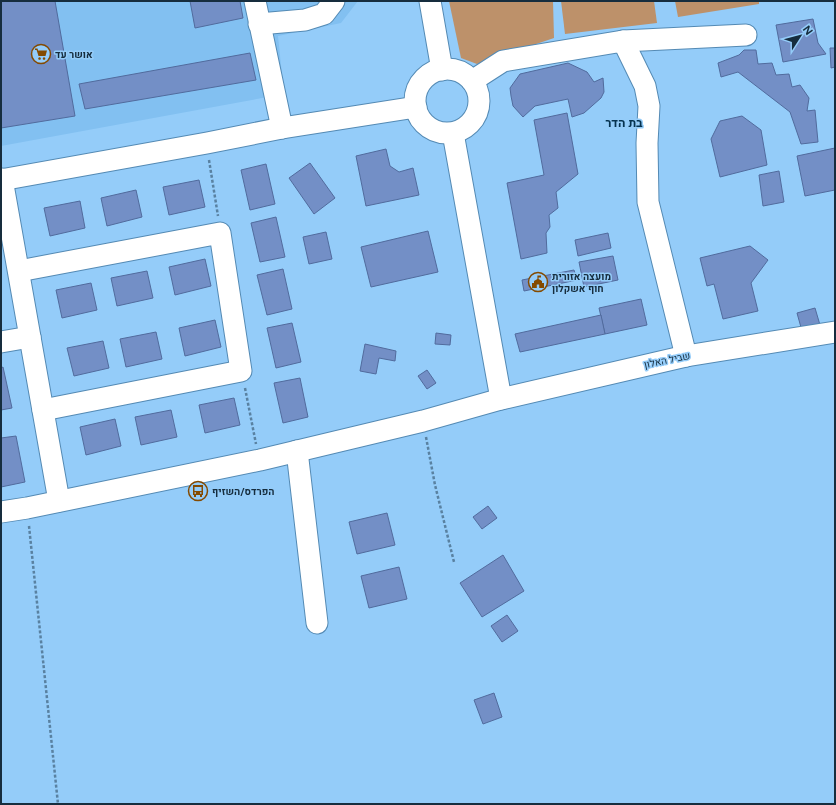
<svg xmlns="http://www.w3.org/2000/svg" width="836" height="805" font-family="Figtree,Heebo,sans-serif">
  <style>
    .built { fill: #82c0f1 }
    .green { fill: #bd916a }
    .building { fill: #738fc6; stroke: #516b9d }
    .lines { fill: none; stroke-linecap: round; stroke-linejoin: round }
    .minor-casing { stroke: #548ab4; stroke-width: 23 }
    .path { stroke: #5981a1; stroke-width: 2.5; stroke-dasharray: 3 2; stroke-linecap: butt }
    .minor { stroke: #fff; stroke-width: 21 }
    .labels { text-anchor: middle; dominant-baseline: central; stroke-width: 3; stroke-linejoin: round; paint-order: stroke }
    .poi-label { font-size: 10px; font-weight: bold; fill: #162d3e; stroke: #94ccf9; text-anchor: start }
    .street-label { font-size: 10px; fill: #162d3e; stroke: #94ccf9 }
    .quarter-label { font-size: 12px; font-weight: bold; fill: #063350; stroke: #94ccf9 }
  </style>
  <rect width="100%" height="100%" fill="#94ccf9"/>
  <path class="built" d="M1,1H358L341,23L278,36L284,94L1,146Z"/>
  <g class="green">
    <path d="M449,1H553L554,38L477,64L461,58Z"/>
    <path d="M561,1H654L657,23L565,34Z"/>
    <path d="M675,1H759V4L678,17Z"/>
  </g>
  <g class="building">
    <path d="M1,1H55L75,116L1,128Z"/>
    <path d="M190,1H240L243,18L195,28Z"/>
    <path d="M813,19L818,43L826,54L783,62L776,25Z"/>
    <path d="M830,48H835V67L831,68Z"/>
    <path d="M744,50H756L758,64L772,63L776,75L789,74L792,87L800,85L809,98L807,111L815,110L818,142L801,144L790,112L738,72L721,77L718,63L739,55Z"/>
    <path d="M250,53L256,80L85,109L79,84Z"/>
    <path d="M568,63L587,72L594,82L603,78L604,92L601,98L584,113L572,117L568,99L535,106L523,117L513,106L511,96L510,88L520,74Z"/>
    <path d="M567,113L578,174L556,192L558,208L549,215L550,227L546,233L547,253L521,259L507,183L544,175L534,120Z"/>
    <path d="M742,116L761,130L767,165L720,177L711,139L720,121Z"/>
    <path d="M835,148V190L805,196L797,156Z"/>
    <path d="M386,149L390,166L399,172L413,168L419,195L366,206L356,156Z"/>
    <path d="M310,163L335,198L314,214L289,178Z"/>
    <path d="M266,164L275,204L250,210L241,170Z"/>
    <path d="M779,171L784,202L763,206L759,175Z"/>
    <path d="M199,180L205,207L169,215L163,187Z"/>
    <path d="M136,190L142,217L107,226L101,198Z"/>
    <path d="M80,201L85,228L50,236L44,208Z"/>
    <path d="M276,217L285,257L260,262L251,223Z"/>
    <path d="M428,231L438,272L371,287L361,247Z"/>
    <path d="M326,232L332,259L309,264L303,237Z"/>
    <path d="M608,233L611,248L578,256L575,240Z"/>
    <path d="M750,246L768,260L751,283L758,311L723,319L714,284L707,286L700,258Z"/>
    <path d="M613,256L618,280L584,287L579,262Z"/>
    <path d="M205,259L211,286L175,295L169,267Z"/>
    <path d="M283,269L292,309L267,315L257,275Z"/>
    <path d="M574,270L577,280L524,291L522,280Z"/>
    <path d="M147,271L153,298L117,306L111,278Z"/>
    <path d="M91,283L97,310L62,318L56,290Z"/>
    <path d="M641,299L647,325L605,334L599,308Z"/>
    <path d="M815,308L820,325L802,331L797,313Z"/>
    <path d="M601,315L605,334L520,352L515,334Z"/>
    <path d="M215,320L221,347L185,356L179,328Z"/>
    <path d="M292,323L301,362L276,368L267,328Z"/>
    <path d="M156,332L162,359L126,367L120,339Z"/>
    <path d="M436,333L451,335L450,345L435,344Z"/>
    <path d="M103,341L109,368L74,376L67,348Z"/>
    <path d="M365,344L396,351L395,361L379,358L376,374L360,371Z"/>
    <path d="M3,367L12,408L1,410V368Z"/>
    <path d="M427,370L436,383L427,389L418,376Z"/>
    <path d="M300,378L308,417L283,423L274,383Z"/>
    <path d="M234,398L240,425L205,433L199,405Z"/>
    <path d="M171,410L177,437L141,445L135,417Z"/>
    <path d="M115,419L121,446L86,455L80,427Z"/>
    <path d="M16,436L25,482L1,487V438Z"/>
    <path d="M488,506L497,518L482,529L473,517Z"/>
    <path d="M387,513L395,545L357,554L349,522Z"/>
    <path d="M503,555L524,591L482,617L460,583Z"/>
    <path d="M399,567L407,599L369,608L361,576Z"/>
    <path d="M507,615L518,631L502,642L491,626Z"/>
    <path d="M494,693L502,717L483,724L474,700Z"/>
  </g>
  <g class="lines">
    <g class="minor-casing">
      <g id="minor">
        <path d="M255,1L282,128"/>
        <path d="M430,1L442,70"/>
        <path d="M259,24L305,20L324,14L334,1"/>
        <path d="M623,41L746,35"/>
        <circle cx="447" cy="101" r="32"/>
        <path d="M472,81L503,61L623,41L645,86L649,106L647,143L648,202L686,356"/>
        <path d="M453,133L501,399"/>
        <path d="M2,179L59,501"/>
        <path d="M1,180L207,143L282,128L416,107"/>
        <path d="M19,271L220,233L241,371L43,410"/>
        <path d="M1,342L30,337"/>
        <path d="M297,451L317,623"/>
        <path d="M1,512L27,508L260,460L423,421L501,399L686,356L835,332"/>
      </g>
    </g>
    <g class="path">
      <path d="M209,160L218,216"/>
      <path d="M245,388L256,444"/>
      <path d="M426,437L435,485L454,562"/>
      <path d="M29,526L58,804"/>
    </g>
    <use href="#minor" class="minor"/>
  </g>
  <defs>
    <g id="supermarket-ring" transform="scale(1)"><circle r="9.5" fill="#94ccf9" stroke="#844a00" stroke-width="1.5"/><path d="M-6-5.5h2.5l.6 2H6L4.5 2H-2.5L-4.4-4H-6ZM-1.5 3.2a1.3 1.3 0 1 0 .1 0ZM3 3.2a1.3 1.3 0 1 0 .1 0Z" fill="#844a00"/></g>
    <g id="civic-ring" transform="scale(1)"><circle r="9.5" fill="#94ccf9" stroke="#844a00" stroke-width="1.5"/><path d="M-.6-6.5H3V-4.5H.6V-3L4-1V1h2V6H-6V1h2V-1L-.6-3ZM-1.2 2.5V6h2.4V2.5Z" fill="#844a00"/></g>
    <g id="bus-ring" transform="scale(1)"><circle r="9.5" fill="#94ccf9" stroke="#844a00" stroke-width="1.5"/><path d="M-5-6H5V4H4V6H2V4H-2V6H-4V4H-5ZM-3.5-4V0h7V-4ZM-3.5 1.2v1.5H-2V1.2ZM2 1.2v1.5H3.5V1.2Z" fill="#844a00"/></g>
  </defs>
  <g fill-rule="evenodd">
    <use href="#supermarket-ring" x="41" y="54"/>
    <use href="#civic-ring" x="538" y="282"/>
    <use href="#bus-ring" x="198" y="491"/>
  </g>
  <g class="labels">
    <g class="poi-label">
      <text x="55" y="54">אושר עד</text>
      <text x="552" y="276">מועצה אזורית<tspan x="552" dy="12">חוף אשקלון</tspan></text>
      <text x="212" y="491">הפרדס/השזיף</text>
    </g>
    <g class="street-label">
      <text transform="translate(667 360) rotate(-12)">שביל האלון</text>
    </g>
    <g class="quarter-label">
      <text x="624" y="123">בת הדר</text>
    </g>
  </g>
  <rect width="836" height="805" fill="none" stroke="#162d3e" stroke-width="4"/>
  <g transform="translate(800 36) rotate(54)" stroke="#94ccf9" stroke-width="3" paint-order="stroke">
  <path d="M0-3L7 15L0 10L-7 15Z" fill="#162d3e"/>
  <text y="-6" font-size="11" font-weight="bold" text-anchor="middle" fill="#162d3e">N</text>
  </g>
</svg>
